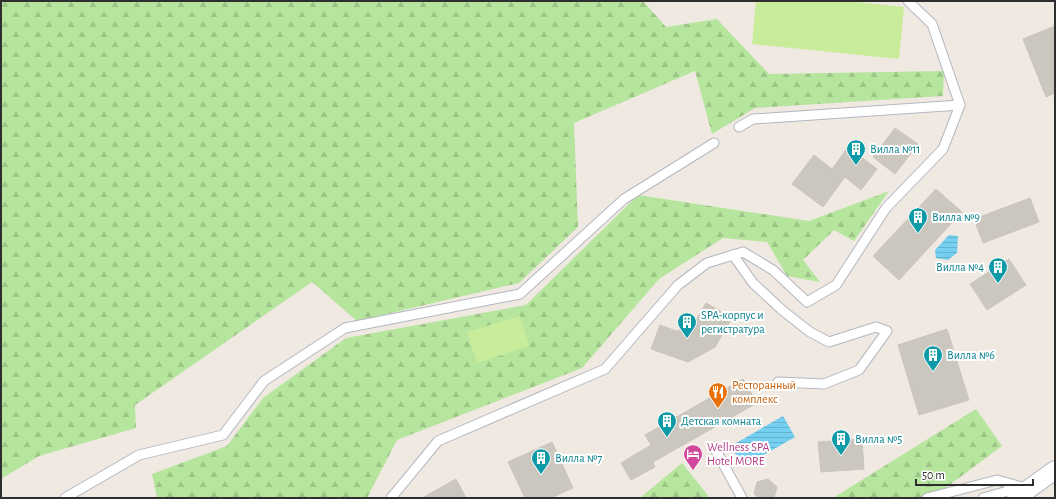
<svg xmlns="http://www.w3.org/2000/svg" width="1056" height="499" font-family="'Alegreya Sans',sans-serif">
  <style>
    .forest { fill: url(#forest-firs) }
    .pitch { fill: #c9ec9a }
    .water { fill: url(#water-rules) }
    .building { fill: #cbc7bf; stroke: #cbc5ba }
    .lines { fill: none; stroke-linecap: round; stroke-linejoin: round }
    .service-casing { stroke: #b4b7c1; stroke-width: 11 }
    .minor-casing { stroke: #b4b7c1; stroke-width: 20 }
    .service { stroke: #fff; stroke-width: 9 }
    .minor { stroke: #fff; stroke-width: 18 }
    .labels { text-anchor: middle; dominant-baseline: central; stroke-width: 4; stroke-linejoin: round; paint-order: stroke }
    .culture-label { font-size: 12px; fill: #0d838f; stroke: #fff; text-anchor: start }
    .food-label { font-size: 12px; fill: #c56008; stroke: #fff; text-anchor: start }
    .hotel-label { font-size: 12px; fill: #b23c85; stroke: #fff; text-anchor: start }
  </style>
  <defs>
    <pattern id="forest-firs" width="22" height="20" patternUnits="userSpaceOnUse"><rect width="22" height="20" fill="#b6e59e"/><path d="M5 1l3.5 6h-7zM16 11l3.5 6h-7z" fill="#9dc588"/></pattern>
    <pattern id="water-rules" width="6" height="5" patternUnits="userSpaceOnUse"><rect width="6" height="5" fill="#75cff0"/><path d="M0 2.5h6" fill="none" stroke="#66b2ce"/></pattern>
  </defs>
  <rect width="100%" height="100%" fill="#efe9e1"/>
  <g class="forest">
    <path d="M1,1H643L666,27L717,19L769,74L944,71L943,96L755,108L712,134L695,71L574,123L578,227L519,283L357,321L312,282L135,405L136,428L39,456L1,479Z"/>
    <path d="M889,191L854,241L834,230L803,260L820,282L787,276L767,242L723,238L659,279L582,368L397,440L367,498H157L152,474L227,446L263,398L346,338L526,305L638,195L809,221Z"/>
    <path d="M976,409L1002,446L932,498H833Z"/>
    <path d="M682,463L710,498H640Z"/>
  </g>
  <g class="pitch">
    <path d="M756,1H847L904,7L899,59L752,44Z"/>
    <path d="M520,316L529,346L477,363L467,332Z"/>
  </g>
  <g class="water">
    <path d="M949,235L958,236L957,253L948,260L936,258L935,250Z"/>
    <path d="M783,416L795,437L743,467L731,446Z"/>
  </g>
  <g class="building">
    <path d="M1055,26V93L1046,97L1023,39Z"/>
    <path d="M895,128L918,144L895,174L873,157Z"/>
    <path d="M848,147L877,169L861,190L845,177L823,207L792,184L814,155L832,169Z"/>
    <path d="M936,189L962,212L899,280L873,256Z"/>
    <path d="M1030,198L1039,222L983,243L974,219Z"/>
    <path d="M1009,259L1026,285L987,310L970,284Z"/>
    <path d="M706,303L732,318L715,347L688,362L651,349L660,325L676,331L692,327Z"/>
    <path d="M947,329L969,400L919,415L898,345Z"/>
    <path d="M743,379L757,403L653,462L655,467L631,480L621,463L651,445L645,435Z"/>
    <path d="M862,439L864,469L821,472L818,442Z"/>
    <path d="M552,442L573,488L551,498H525L508,462Z"/>
    <path d="M456,479L466,498H422Z"/>
    <path d="M768,479L777,487L774,498H759L754,494L757,482Z"/>
  </g>
  <g class="lines">
    <g class="service-casing">
      <g id="service">
        <path d="M739,127L753,119L960,105"/>
        <path d="M733,255L753,283L782,310L810,332L829,342L876,327L887,331L859,370L824,384L778,382"/>
        <path d="M714,447L742,498"/>
        <path d="M65,498L139,455L223,435L264,381L345,328L520,294L624,199L714,143"/>
        <path d="M391,498L438,441L605,369L678,285L707,263L743,252L773,270L807,302L836,285L886,208L943,149L960,105L932,24L908,1"/>
        <path d="M927,498L997,480L1022,487"/>
        <path d="M983,498L1022,487"/>
      </g>
    </g>
    <g class="minor-casing">
      <path id="minor" d="M1016,498L1055,470"/>
    </g>
    <use href="#service" class="service"/>
    <use href="#minor" class="minor"/>
  </g>
  <defs>
    <g id="building-pin" transform="scale(1)"><path d="M0 17L-7.5 6A9.5 9.5 0 1 1 7.5 6Z" fill="#0f9aa8" stroke="#fff"/><path d="M-4-6H4V6H1V3H-1V6H-4ZM-2.5-4.3h1.7v1.8h-1.7ZM.8-4.3h1.7v1.8H.8ZM-2.5-1h1.7V.8h-1.7ZM.8-1h1.7V.8H.8Z" fill="#fff"/></g>
    <g id="restaurant-pin" transform="scale(1)"><path d="M0 17L-7.5 6A9.5 9.5 0 1 1 7.5 6Z" fill="#e8710a" stroke="#fff"/><path d="M-5-6h1v4h1v-4h1v4h1v-4h1v5L-1.5 .5V6h-2V.5L-5-1ZM5-6V6H3V1.5H1.5Q1.5-4 5-6Z" fill="#fff"/></g>
    <g id="hotel-pin" transform="scale(1)"><path d="M0 17L-7.5 6A9.5 9.5 0 1 1 7.5 6Z" fill="#d1479c" stroke="#fff"/><path d="M-6-4.5h1.5V1H6V5H4.5V3h-9V5H-6ZM-4 0a1.8 1.8 0 1 1 3.6 0ZM.5 0V-2.5h3Q6-2.5 6 0Z" fill="#fff"/></g>
  </defs>
  <g fill-rule="evenodd">
    <use href="#building-pin" x="856" y="149"/>
    <use href="#building-pin" x="918" y="217"/>
    <use href="#building-pin" x="998" y="267"/>
    <use href="#building-pin" x="687" y="322"/>
    <use href="#building-pin" x="933" y="355"/>
    <use href="#restaurant-pin" x="718" y="392"/>
    <use href="#building-pin" x="667" y="421"/>
    <use href="#building-pin" x="841" y="439"/>
    <use href="#hotel-pin" x="693" y="454"/>
    <use href="#building-pin" x="541" y="458"/>
  </g>
  <g class="labels">
    <g class="culture-label">
      <text x="870" y="149">Вилла №11</text>
      <text x="932" y="217">Вилла №9</text>
      <text x="984" y="267" text-anchor="end">Вилла №4</text>
      <text x="701" y="315">SPA-корпус и<tspan x="701" dy="14">регистратура</tspan></text>
      <text x="947" y="355">Вилла №6</text>
      <text x="681" y="421">Детская комната</text>
      <text x="855" y="439">Вилла №5</text>
      <text x="555" y="458">Вилла №7</text>
    </g>
    <g class="food-label">
      <text x="732" y="385">Ресторанный<tspan x="732" dy="14">комплекс</tspan></text>
    </g>
    <g class="hotel-label">
      <text x="707" y="447">Wellness SPA<tspan x="707" dy="14">Hotel MORE</tspan></text>
    </g>
  </g>
  <rect width="1056" height="499" fill="none" stroke="#2e2e2e" stroke-width="4"/>
  <path d="M916 479v6h117v-6" fill="none" stroke="#2e2e2e" stroke-width="2"/>
  <text x="922" y="479" font-size="12" fill="#2e2e2e" stroke="#ffffff" stroke-width="3" paint-order="stroke">50 m</text>
</svg>
